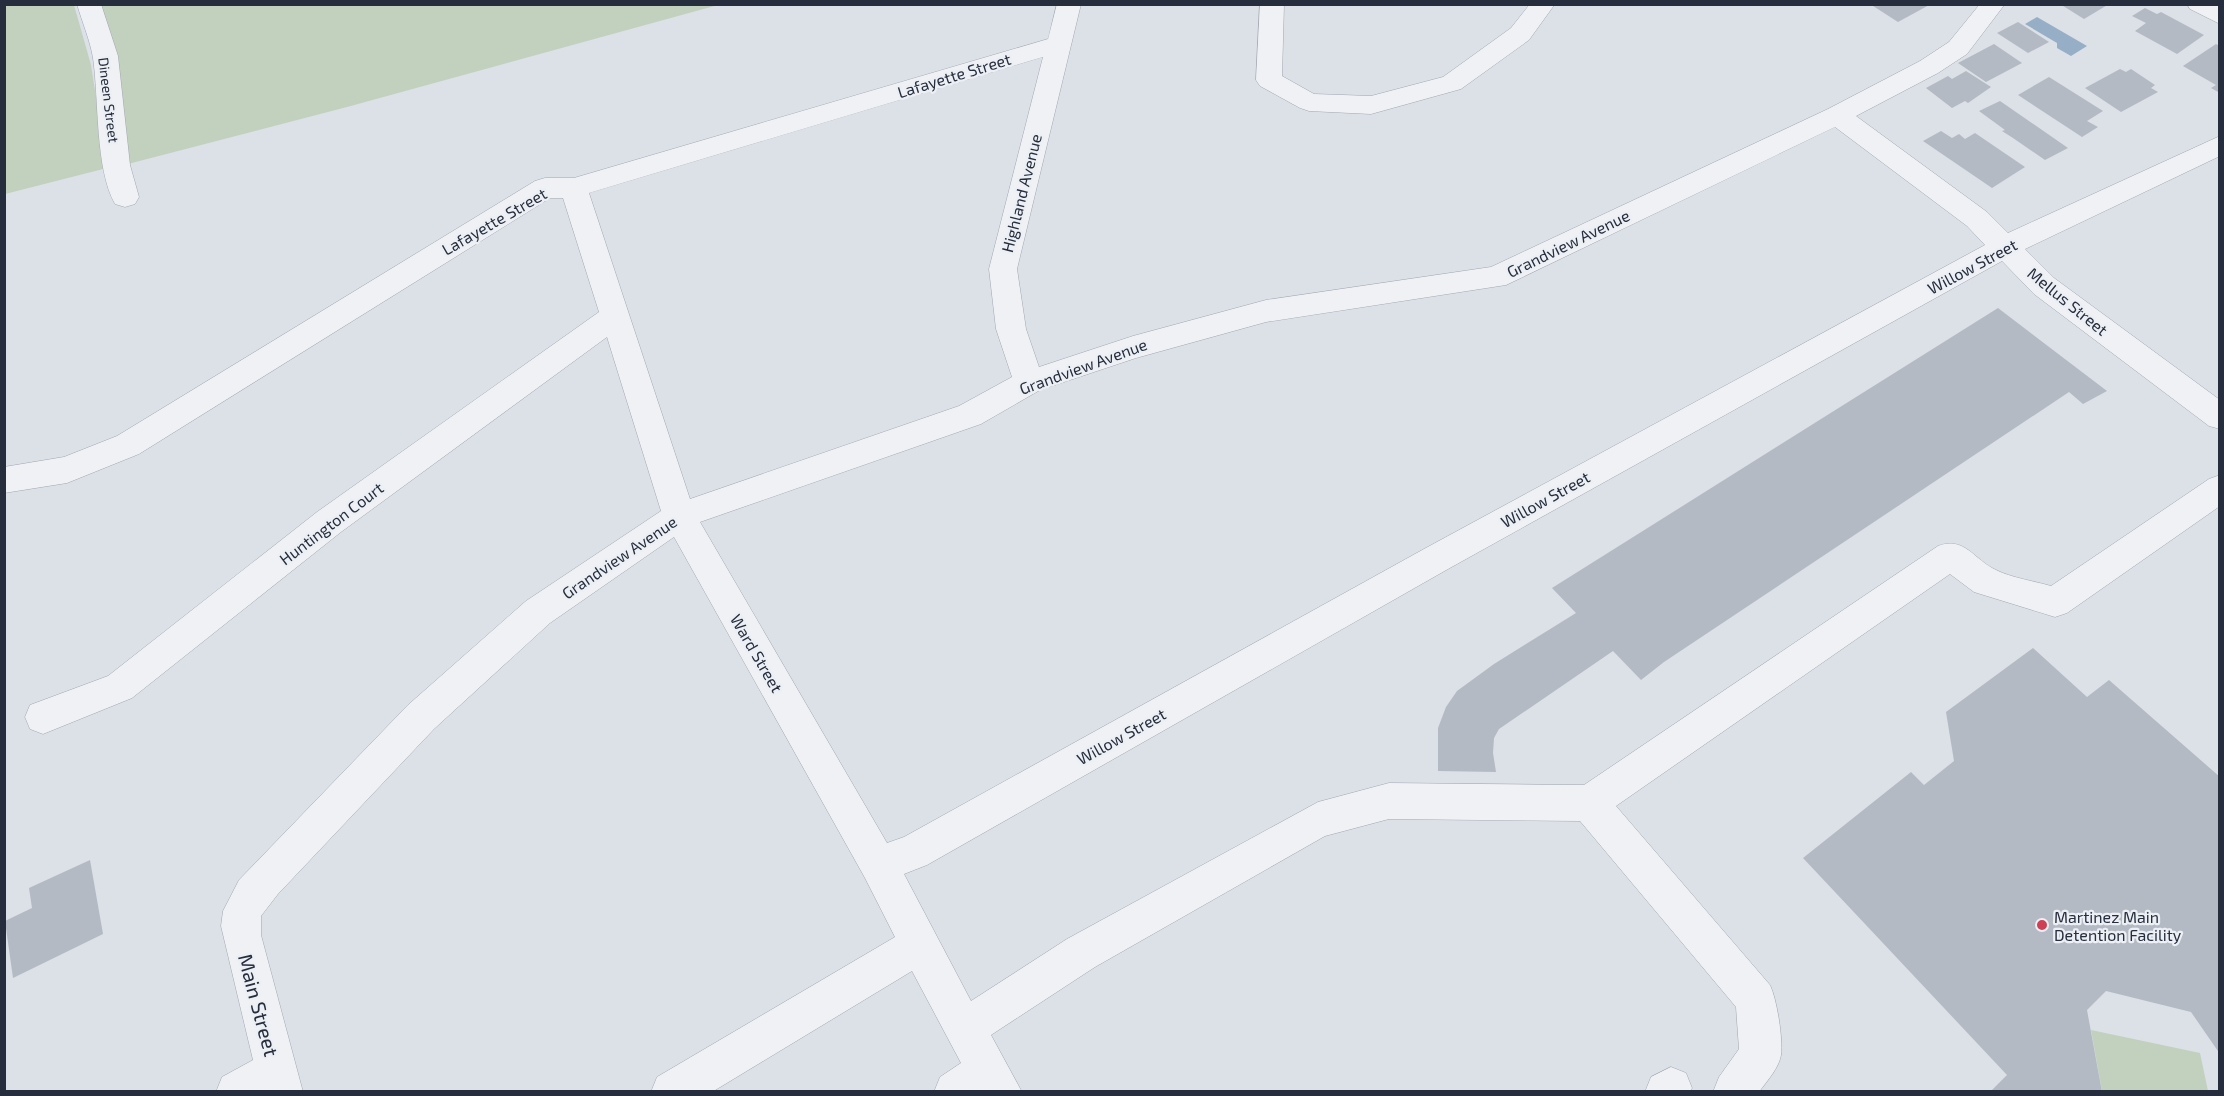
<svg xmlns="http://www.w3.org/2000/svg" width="2224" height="1096" font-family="'Exo 2',sans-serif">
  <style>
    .green { fill: #c2d0be }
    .water { fill: #97aec7 }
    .building { fill: #b4bac3 }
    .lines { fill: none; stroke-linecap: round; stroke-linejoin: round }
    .minor-casing { stroke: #a2a7b1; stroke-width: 1 }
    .minor { fill: #eff1f5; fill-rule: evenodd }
    .poi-dot { fill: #cd4055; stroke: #eceff4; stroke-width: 2 }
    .labels { text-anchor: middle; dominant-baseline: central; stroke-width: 4.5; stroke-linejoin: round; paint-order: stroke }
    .far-street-label { font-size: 14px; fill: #262e3d; stroke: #eceff4 }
    .street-label { font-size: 16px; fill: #262e3d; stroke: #eceff4 }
    .poi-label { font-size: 16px; fill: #262e3d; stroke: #eceff4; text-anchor: start }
    .near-street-label { font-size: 20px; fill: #262e3d; stroke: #eceff4 }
  </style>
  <rect width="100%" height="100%" fill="#dce0e7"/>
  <g class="green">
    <path d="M4,5H74L91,65L107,168L5,194Z"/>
    <path d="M96,5H718L347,107L124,165Z"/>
    <path d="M2091,1030L2200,1053L2208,1091H2102Z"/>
  </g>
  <path class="water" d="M2037,17L2087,46L2071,56L2057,48V43L2025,24Z"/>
  <g class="building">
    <path d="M1870,4H1931L1898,22Z"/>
    <path d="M2060,4H2109L2084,19Z"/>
    <path d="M2145,8L2157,14L2161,12L2204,35L2177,54L2135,31L2146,23L2132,16Z"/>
    <path d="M2018,22L2049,42L2028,53L1997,33Z"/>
    <path d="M1994,44L2022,63L1986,82L1958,63Z"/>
    <path d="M2216,44L2220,46V93L2211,88L2216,85L2183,66Z"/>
    <path d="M2120,69L2126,72L2131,69L2155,85L2151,88L2158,92L2121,112L2085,88Z"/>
    <path d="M1966,71L1991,87L1968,103L1965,101L1952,108L1926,88L1948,76L1952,79Z"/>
    <path d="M2049,77L2103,111L2087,121L2098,127L2082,137L2018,95Z"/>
    <path d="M2000,101L2068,148L2045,160L2013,138L2002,131L2005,130L1979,111Z"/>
    <path d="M1941,131L1952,138L1959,134L1965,139L1975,133L2025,167L1992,188L1923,141Z"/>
    <path d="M1998,308L2107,391L2083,404L2069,392L1664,662L1641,680L1613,651L1499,729L1494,738L1493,753L1496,772L1438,771V728L1446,707L1457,691L1494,664L1576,613L1552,588Z"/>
    <path d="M2033,648L2087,697L2109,680L2220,777V1054L2191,1012L2106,991L2087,1010L2102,1092H1990L2007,1075L1803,858L1911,772L1924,785L1954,761L1946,712Z"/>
    <path d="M90,860L103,934L13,978L5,921L32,908L29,888Z"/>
  </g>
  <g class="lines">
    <g class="minor-casing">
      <g id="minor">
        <path d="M77,4H101L118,56L130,165L139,197L135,204L125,207L115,204C95,169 99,99 93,58C90,40 82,22 77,4Z"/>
        <path d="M1057,4H1081L1017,269L1026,329L1039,367L1133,336L1266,300L1491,267L1828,109L1920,61L1949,42L1980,4H2005L1967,54L1938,73L1856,116L1987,212L2008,233L2220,136V156L2025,249L2054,278L2220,400V429L2209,426L2034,294L2002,261L1448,569L927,865L904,874L971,1001L1067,939L1318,802L1389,783L1584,785L1938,546C1965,536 1974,560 1996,570C2012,578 2034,581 2051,586L2209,479L2220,475V506L2067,613L2055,617L1974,592L1950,574L1616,806L1770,985C1777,1000 1783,1038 1781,1055C1779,1068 1767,1081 1759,1092H1713L1719,1077L1739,1049L1736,1007L1580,821L1389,819L1325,836L1095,967L991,1035L1022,1092H934L940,1077L961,1063L912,971L712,1092H651L657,1077L895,937L865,878L674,537L550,623L434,729L278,894L261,916V935L303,1092H216L222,1077L253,1060L221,926L223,911L239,880L408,705L526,601L661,511L607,337L341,532L132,698L43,734L30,729L25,717L30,705L108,676L317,512L599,312L563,198H550L139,454L67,483L4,493V467L64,457L117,436L535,181L545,178H574L1048,39ZM1043,57L989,269L996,329L1012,377L959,406L690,499L589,193ZM1835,127L1967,226L1985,245L1424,549L904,837L887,843L700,522L981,424L1040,390L1136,358L1266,322L1506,285Z"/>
        <path d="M1260,4H1284L1282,76L1314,94L1371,96L1443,77L1511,28L1530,4H1555L1529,40L1461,89L1371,114L1309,111L1300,108L1260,86L1256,80Z"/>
        <path d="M2187,4L2220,5V24L2190,9Z"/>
        <path d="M1671,1067L1686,1073L1692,1088L1690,1092H1645L1651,1077Z"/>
      </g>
    </g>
    <use href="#minor" class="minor"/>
  </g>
  <circle class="poi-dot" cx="2042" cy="925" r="6"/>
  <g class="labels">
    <g class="far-street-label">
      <text transform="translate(109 100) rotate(83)">Dineen Street</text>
    </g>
    <g class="street-label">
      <text transform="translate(954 75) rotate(-17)">Lafayette Street</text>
      <text transform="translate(1021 193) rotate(-76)">Highland Avenue</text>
      <text transform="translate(494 221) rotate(-30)">Lafayette Street</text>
      <text transform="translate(1568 243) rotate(-26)">Grandview Avenue</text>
      <text transform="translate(1972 266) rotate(-28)">Willow Street</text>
      <text transform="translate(2068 301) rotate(39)">Mellus Street</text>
      <text transform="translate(1083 366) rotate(-20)">Grandview Avenue</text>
      <text transform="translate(1545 499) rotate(-29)">Willow Street</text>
      <text transform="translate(331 523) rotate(-37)">Huntington Court</text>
      <text transform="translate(619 557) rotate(-34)">Grandview Avenue</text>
      <text transform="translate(757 653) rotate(60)">Ward Street</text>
      <text transform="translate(1121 736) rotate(-29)">Willow Street</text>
    </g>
    <g class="poi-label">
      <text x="2054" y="916">Martinez Main<tspan x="2054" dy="18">Detention Facility</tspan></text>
    </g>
    <g class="near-street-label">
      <text transform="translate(259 1005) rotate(75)">Main Street</text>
    </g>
  </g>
  <rect width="2224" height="1096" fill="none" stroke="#262e3d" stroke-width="12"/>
</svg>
